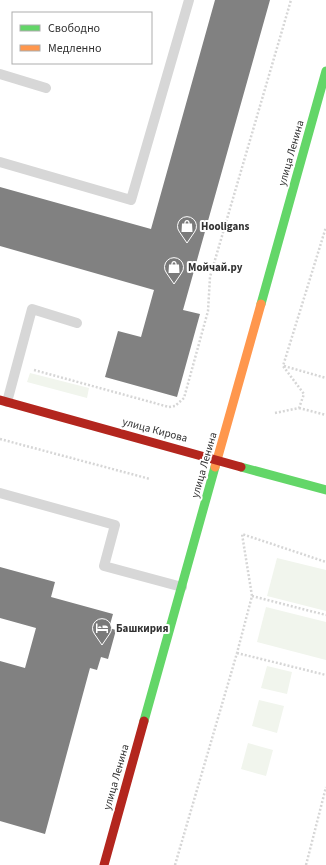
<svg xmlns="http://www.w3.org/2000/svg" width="326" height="865" font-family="'Source Sans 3',sans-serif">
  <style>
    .green { fill: #f1f5ed }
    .building { fill: #818181 }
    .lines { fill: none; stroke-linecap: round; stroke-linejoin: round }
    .path { stroke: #d6d6d6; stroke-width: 2.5; stroke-dasharray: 2 2; stroke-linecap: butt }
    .lane { stroke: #d7d7d7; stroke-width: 10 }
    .fast { stroke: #63d668; stroke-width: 9 }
    .slow { stroke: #ff974d; stroke-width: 9 }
    .jam { stroke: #b3261e; stroke-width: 9 }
    .labels { text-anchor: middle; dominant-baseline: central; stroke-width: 4; stroke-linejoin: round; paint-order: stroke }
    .street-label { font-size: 11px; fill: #333; stroke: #fff }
    .poi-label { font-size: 11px; font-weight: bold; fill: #333; stroke: #fff; text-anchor: start }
  </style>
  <rect width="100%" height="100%" fill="#fff"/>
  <g class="green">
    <path d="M30,373L89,388L87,398L27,382Z"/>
    <path d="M277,558L326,570V611L267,596Z"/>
    <path d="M266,607L326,622V660L257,642Z"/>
    <path d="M267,666L292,672L287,694L261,688Z"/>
    <path d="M259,700L284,706L277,733L252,726Z"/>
    <path d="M248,743L273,750L266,776L241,769Z"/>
  </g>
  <g class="building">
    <path d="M215,0H270L183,310L200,314L177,397L105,377L118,331L141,337L154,290L0,246V187L151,229Z"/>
    <path d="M0,567L55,582L51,597L113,614L109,628L116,630L108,659L101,657L97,670L90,668L45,834L0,821V661L25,668L36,628L0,618Z"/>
  </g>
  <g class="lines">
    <g class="path">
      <path d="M284,366L326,378"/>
      <path d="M34,370L169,407L175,406L184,398L208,311L210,277L291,0"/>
      <path d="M299,408L326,415"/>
      <path d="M275,413L299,408L304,394L283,366L326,227"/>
      <path d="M0,439L150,479"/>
      <path d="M252,596L326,615"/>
      <path d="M237,653L326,675"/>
      <path d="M175,865L237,653L252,596L242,534L326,562"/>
      <path d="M306,865L326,787"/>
    </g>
    <g class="lane">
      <path d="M0,74L46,88"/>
      <path d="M0,162L131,200L189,0"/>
      <path d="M7,402L32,309L77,323"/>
      <path d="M0,493L115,525L104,566L182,587"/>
    </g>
    <g class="fast">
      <path d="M261,304L326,71"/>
      <path d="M241,467L326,490"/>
      <path d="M144,721L215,467"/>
    </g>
    <path class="slow" d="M215,467L261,304"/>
    <g class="jam">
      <path d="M0,400L241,467"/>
      <path d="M104,865L144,721"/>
    </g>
  </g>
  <defs>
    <g id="shop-pin" transform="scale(1)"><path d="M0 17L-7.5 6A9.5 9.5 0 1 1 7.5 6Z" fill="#7a7a7a" stroke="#fff"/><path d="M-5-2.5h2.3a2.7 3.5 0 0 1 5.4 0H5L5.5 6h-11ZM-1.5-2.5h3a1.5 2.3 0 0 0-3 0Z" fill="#fff"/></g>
    <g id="hotel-pin" transform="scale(1)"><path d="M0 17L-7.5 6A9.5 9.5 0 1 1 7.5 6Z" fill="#7a7a7a" stroke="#fff"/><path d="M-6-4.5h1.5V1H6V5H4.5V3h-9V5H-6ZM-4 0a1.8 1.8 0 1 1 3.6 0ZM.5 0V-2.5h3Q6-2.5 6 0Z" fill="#fff"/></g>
  </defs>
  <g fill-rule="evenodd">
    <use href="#shop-pin" x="187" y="226"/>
    <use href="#shop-pin" x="174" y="267"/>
    <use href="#hotel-pin" x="102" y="628"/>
  </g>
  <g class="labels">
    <g class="street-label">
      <text transform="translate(291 153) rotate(-74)">улица Ленина</text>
      <text transform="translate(155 430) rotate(15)">улица Кирова</text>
      <text transform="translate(204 465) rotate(-74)">улица Ленина</text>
      <text transform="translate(116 777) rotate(-74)">улица Ленина</text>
    </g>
    <g class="poi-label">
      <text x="201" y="226">Hooligans</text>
      <text x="188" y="267">Мойчай.ру</text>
      <text x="116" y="628">Башкирия</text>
    </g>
  </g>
  <rect x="12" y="12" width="140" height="52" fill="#ffffff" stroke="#adadad"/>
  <rect x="20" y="25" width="20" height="6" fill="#63d668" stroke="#adadad"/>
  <text x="48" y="32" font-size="12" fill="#333333">Свободно</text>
  <rect x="20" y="45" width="20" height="6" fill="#ff974d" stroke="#adadad"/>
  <text x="48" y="52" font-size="12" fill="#333333">Медленно</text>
</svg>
